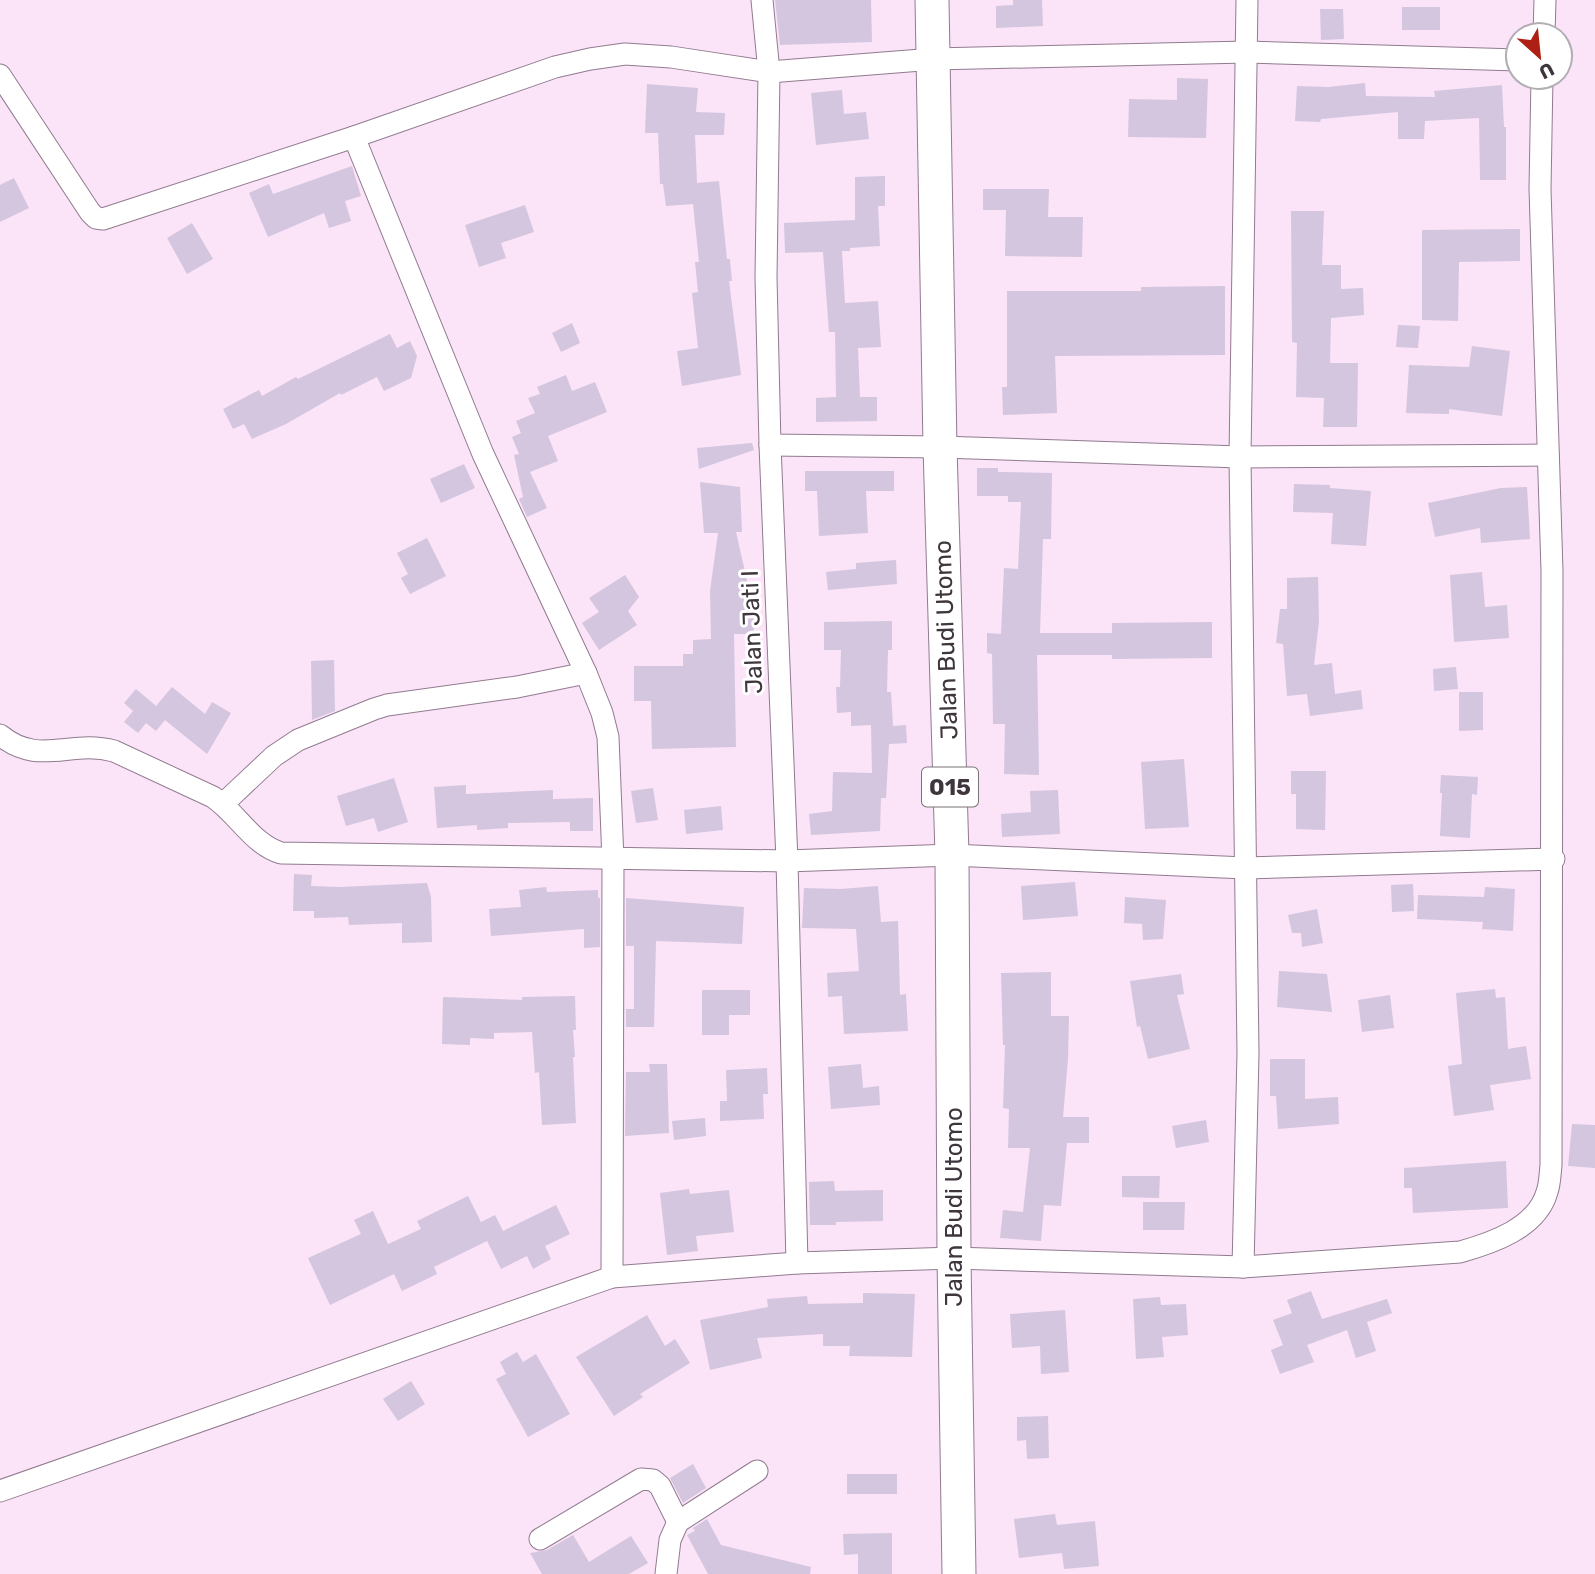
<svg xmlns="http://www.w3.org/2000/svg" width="1595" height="1574" font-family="Rubik,sans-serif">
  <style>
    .building { fill: #d4c6df }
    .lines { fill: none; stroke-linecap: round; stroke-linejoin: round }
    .street-casing { stroke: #917b8f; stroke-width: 23 }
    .primary-casing { stroke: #917b8f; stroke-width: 35 }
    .street { stroke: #fff; stroke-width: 21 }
    .primary { stroke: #fff; stroke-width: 33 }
    .labels { text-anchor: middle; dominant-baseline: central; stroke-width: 6; stroke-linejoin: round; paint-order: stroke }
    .shield { fill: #fff; stroke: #787277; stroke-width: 2 }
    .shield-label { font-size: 23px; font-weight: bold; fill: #3e353d }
    .street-label { font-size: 24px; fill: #3e353d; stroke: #fff }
  </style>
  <rect width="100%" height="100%" fill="#fbe3f8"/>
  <g class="building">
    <path d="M775,0H871L872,42L780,45Z"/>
    <path d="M1013,0H1042L1043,26L996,28V6L1013,5Z"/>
    <rect x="1402" y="7" width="38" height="23"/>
    <path d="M1320,9H1343L1344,39L1321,40Z"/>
    <path d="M1177,78L1208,79L1206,138L1128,137L1129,99L1177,100Z"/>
    <path d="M1365,83L1366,96L1435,97L1434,91L1502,85L1504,127H1506V180H1480L1479,118L1425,121L1424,139H1398V112L1321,119L1320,122L1295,121L1297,86L1328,87Z"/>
    <path d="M647,84L698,88L696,112L725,113L724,135H695L697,183L719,181L727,259H730L732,281H729L741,375L682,386L677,351L698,348L692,293L698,292L695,262H699L693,204L666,206L663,184H660L658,133H645Z"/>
    <path d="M842,90L844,114L866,112L869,139L816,145L811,93Z"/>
    <path d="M352,166L361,196L345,201L351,221L329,228L324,213L268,237L249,193L269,184L273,194Z"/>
    <path d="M885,176V206H878L880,246L850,248V251H842L845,303L878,301L881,347L858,348L860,397H877V421L816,422V398L836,397L835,332H829L823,252L785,253L784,223L855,220V177Z"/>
    <path d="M14,178L29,208L0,222V185Z"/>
    <path d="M983,189H1049L1048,217H1083L1082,257L1005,256L1006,210H983Z"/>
    <path d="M525,205L534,232L501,243L506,258L479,267L465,225Z"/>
    <path d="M1291,211H1324L1322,265H1341V289L1363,288L1364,315L1331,318L1330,363H1358L1357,427H1323L1324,398L1296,397L1297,343L1292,342Z"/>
    <path d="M192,223L213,259L187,274L167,238Z"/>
    <path d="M1520,229V261L1459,262L1458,321L1422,320V230Z"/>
    <path d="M1225,286V355L1055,356L1057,413L1003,415L1002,387H1007V291H1141V287Z"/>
    <path d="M572,323L580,343L561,352L552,333Z"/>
    <path d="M1398,325L1420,326L1418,348L1396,347Z"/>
    <path d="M390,334L397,348L410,341L417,356L411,378L384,391L377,377L341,395L340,393L286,424L252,439L244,424L233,429L223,409L259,390L262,396L296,377L298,379Z"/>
    <path d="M1472,346L1510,351L1502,416L1449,409V414L1406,413L1409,365L1469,367Z"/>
    <path d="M566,375L572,391L595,382L607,412L548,436L558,461L530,472L547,508L527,517L519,499L523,497L514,455L519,454L512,437L521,433L516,421L535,413L528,398L540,394L537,387Z"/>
    <path d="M752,443L754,450L699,469L697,448Z"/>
    <path d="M464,464L475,488L441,503L430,479Z"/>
    <path d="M977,468H998V472L1052,473L1051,539H1043L1040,633H1112V623L1212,622V658L1112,659V655H1037L1039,775L1004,774L1005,724H993L992,654L987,653V633L1001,634L1004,568L1018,569L1021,502H1008V496H977Z"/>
    <path d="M805,471H894V491H866L868,533L819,536L817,491H805Z"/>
    <path d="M700,482L740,487L742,532H736L753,607L754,634H734L736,747L652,749L651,701H634V666H683V654H693V640L711,639L710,591L718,533H704Z"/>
    <path d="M1294,484L1330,485V488L1371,491L1366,546L1331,544L1333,513L1293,512Z"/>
    <path d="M1527,487L1530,539L1481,543L1480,528L1435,537L1428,503L1501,488Z"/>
    <path d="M427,538L446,576L410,594L401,578L408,574L397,553Z"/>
    <path d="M896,560L897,584L828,590L826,572L856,569V563Z"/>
    <path d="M1482,572L1485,607L1507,605L1509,638L1454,642L1450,575Z"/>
    <path d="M625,575L639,597L628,611L637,625L599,650L582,623L599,612L589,598Z"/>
    <path d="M1318,577L1319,621L1314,665L1332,663L1335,694L1361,690L1363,709L1310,716L1307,694L1287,696L1283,644L1276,643L1280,609H1287V578Z"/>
    <path d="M892,621V650H888L887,692H891L893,726L906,725L907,743L889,744L886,798H881L880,831L811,835L809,814L832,811L833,772L872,773L871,725L851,726V712L837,713L836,687H840L841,650H824V622Z"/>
    <path d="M334,660L335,711L312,720L311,661Z"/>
    <path d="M1456,667L1458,689L1434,691L1433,669Z"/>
    <path d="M172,687L205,714L212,702L231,713L207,754L165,720L156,731L146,723L138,733L124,722L133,711L124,703L136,689L156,706Z"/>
    <path d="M1459,692H1483V730L1459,731Z"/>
    <path d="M1184,759L1189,827L1145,829L1141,762Z"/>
    <path d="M1291,771H1326L1325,830L1296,829V794H1291Z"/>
    <path d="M1441,775L1478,777L1477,795L1472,794L1470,838L1440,836L1442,793H1440Z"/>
    <path d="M394,778L408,822L378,832L374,818L346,826L337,796Z"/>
    <path d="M466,785V794L553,790V799L593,798V831H570V822L508,823V828L477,830V825L437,828L434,787Z"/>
    <path d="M653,788L658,820L636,823L631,791Z"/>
    <path d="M1058,790L1060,834L1002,837L1001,814L1031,812L1030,791Z"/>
    <path d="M721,806L723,830L686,834L684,810Z"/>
    <path d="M294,874L312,875L311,886L340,887L427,883L431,897L432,942L402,943V923L349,925L348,917L314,918V911H293Z"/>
    <path d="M1075,882L1078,916L1023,920L1021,886Z"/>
    <path d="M1413,884L1414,911L1392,912L1391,885Z"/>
    <path d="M878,886L881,922L898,921L900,995L906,994L908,1031L844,1034L842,996L828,997L827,973L859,971L856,929L802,928L804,888L840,889Z"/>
    <path d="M546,887L547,892L598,890V898H600V947L584,948V929L491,936L489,909L521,907L519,890Z"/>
    <path d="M1485,887L1515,889L1513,931L1482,929L1483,922L1417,919L1418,895L1484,897Z"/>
    <path d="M1125,897L1166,900L1163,939L1143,940L1142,924L1124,923Z"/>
    <path d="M626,898L744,907L742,944L656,941L654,1027H626V1009H634V946H626Z"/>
    <path d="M1317,909L1323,943L1302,947L1301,933H1292L1288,915Z"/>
    <path d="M1279,971L1327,974L1332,1012L1277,1007Z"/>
    <path d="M1051,972V1016H1069L1068,1059L1063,1117H1089V1143H1067L1061,1206L1044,1205L1041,1241L1000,1238L1003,1210L1023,1212L1030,1148H1008L1009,1109L1003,1108L1005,1045H1003L1001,973Z"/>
    <path d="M1181,974L1184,994L1177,995L1190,1049L1148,1059L1140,1026L1137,1027L1130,981Z"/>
    <path d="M1495,989L1496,998L1505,997L1508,1049L1526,1046L1531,1079L1490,1085L1494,1110L1454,1116L1448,1066L1462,1064L1456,993Z"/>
    <path d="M702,990H750V1015H729V1035H702Z"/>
    <path d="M1390,995L1394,1028L1362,1032L1358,1000Z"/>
    <path d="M575,996L576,1030H573L575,1057H573L576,1123L542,1125L539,1072L535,1073L532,1032L494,1033V1039L470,1038V1045L442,1044L443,997L522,1000V997Z"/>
    <path d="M1270,1059H1305V1099L1338,1097L1339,1124L1278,1129L1276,1096H1270Z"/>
    <path d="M649,1064H667L669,1133L625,1136L626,1072H650Z"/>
    <path d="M861,1064L863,1088L879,1086L880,1105L831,1109L828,1067Z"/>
    <path d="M767,1068L768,1094H763L764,1119L720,1121V1101H727L726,1070Z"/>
    <path d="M705,1118L706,1136L674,1140L672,1121Z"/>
    <path d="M1206,1120L1209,1142L1176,1148L1172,1126Z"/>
    <path d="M1572,1124L1595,1125V1168L1568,1166Z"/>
    <path d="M1506,1161L1508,1208L1413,1213L1412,1188H1404V1168Z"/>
    <path d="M1122,1176H1160L1159,1198L1122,1197Z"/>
    <path d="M834,1181L835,1191L883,1190V1221L836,1222V1225H810L809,1182Z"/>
    <path d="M689,1189L690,1194L729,1190L734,1232L696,1236L698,1251L667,1255L660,1193Z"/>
    <path d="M468,1196L481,1222L495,1215L503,1231L556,1205L570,1234L545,1246L551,1259L533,1269L527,1256L501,1269L487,1241L434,1267L437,1274L402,1291L394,1274L330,1305L308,1258L361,1234L354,1220L373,1211L388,1244L421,1229L417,1221Z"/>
    <path d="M1143,1202H1185L1184,1230H1143Z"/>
    <path d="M1311,1291L1322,1319L1387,1299L1392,1313L1367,1322L1376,1351L1356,1358L1347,1330L1307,1345L1314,1362L1280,1374L1271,1350L1283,1345L1273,1320L1292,1313L1287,1300Z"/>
    <path d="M863,1293L915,1294L912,1357L849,1356L850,1346H823V1334L757,1338L762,1358L710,1370L700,1320L768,1307L767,1299L807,1296L808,1304L863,1303Z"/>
    <path d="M1160,1297L1161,1305L1186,1304L1188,1335L1162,1337L1164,1357L1136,1359L1133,1299Z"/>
    <path d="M1065,1310L1069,1372L1041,1374L1040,1346L1012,1348L1010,1314Z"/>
    <path d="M647,1315L665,1346L675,1339L690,1363L640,1394L643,1397L614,1416L576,1357Z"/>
    <path d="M517,1352L523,1362L536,1354L570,1414L528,1437L496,1379L506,1374L500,1362Z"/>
    <path d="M411,1381L425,1404L398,1421L383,1399Z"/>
    <path d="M1048,1416L1049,1458L1027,1459L1026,1440L1017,1441V1417Z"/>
    <path d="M693,1464L706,1488L683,1503L670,1478Z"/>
    <rect x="847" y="1474" width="50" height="20"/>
    <path d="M1055,1514L1057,1525L1095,1521L1099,1566L1064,1569L1062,1553L1019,1558L1014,1519Z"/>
    <path d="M707,1519L721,1545L811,1567L810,1574H708L687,1535L695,1531L693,1528Z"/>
    <path d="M892,1533V1574H858V1554L844,1555L843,1534Z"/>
    <path d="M573,1535L589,1562L631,1536L648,1563L629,1574H542L530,1553L547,1550Z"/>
  </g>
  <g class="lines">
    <g class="street-casing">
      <g id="street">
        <path d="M762,0L769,72L766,277L770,445L787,861L797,1263"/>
        <path d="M1544,35L1545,0"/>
        <path d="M0,75L90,212L96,218L103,219L354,137L555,67L590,59L625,54L671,57L769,72L934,59L1247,52L1518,60"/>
        <path d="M354,137L483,454L586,673L602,713L608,737L613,860L612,1277"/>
        <path d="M770,445L940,447L1240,457L1548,455"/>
        <path d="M0,735C39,767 70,739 114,751L213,797C238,814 252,844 281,853L787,861L952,855L1245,868L1554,859"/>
        <path d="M223,804L274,756L298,740L374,709L387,705L517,687L586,673"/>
        <path d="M1243,1267L1248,1053L1240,457L1247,0"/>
        <path d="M0,1491L612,1277L797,1263L954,1258L1243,1267L1460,1252C1492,1243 1537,1228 1547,1192C1550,1184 1550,1174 1551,1165L1552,571L1540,189L1542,77"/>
        <path d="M540,1539L641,1479L653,1480L660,1486L678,1522"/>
        <path d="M666,1574L670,1540L678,1522L757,1471"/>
      </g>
    </g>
    <g class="primary-casing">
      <path id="primary" d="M932,0L940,447L952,855L954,1258L959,1574"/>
    </g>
    <use href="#street" class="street"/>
    <use href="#primary" class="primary"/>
  </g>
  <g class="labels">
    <rect class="shield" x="922" y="767.5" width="56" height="39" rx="5"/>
    <g class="shield-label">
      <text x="950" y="787">015</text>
    </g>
    <g class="street-label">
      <text transform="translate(752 632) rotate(-92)">Jalan Jati I</text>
      <text transform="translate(946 640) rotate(-92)">Jalan Budi Utomo</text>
      <text transform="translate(954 1207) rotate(-90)">Jalan Budi Utomo</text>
    </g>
  </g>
  <g transform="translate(1539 56) rotate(153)"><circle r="33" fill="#ffffff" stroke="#b2aeb1" stroke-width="2"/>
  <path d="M0-5L12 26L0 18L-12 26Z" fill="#ae1f14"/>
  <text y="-10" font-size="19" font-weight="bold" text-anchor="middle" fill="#3e353d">U</text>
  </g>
</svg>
